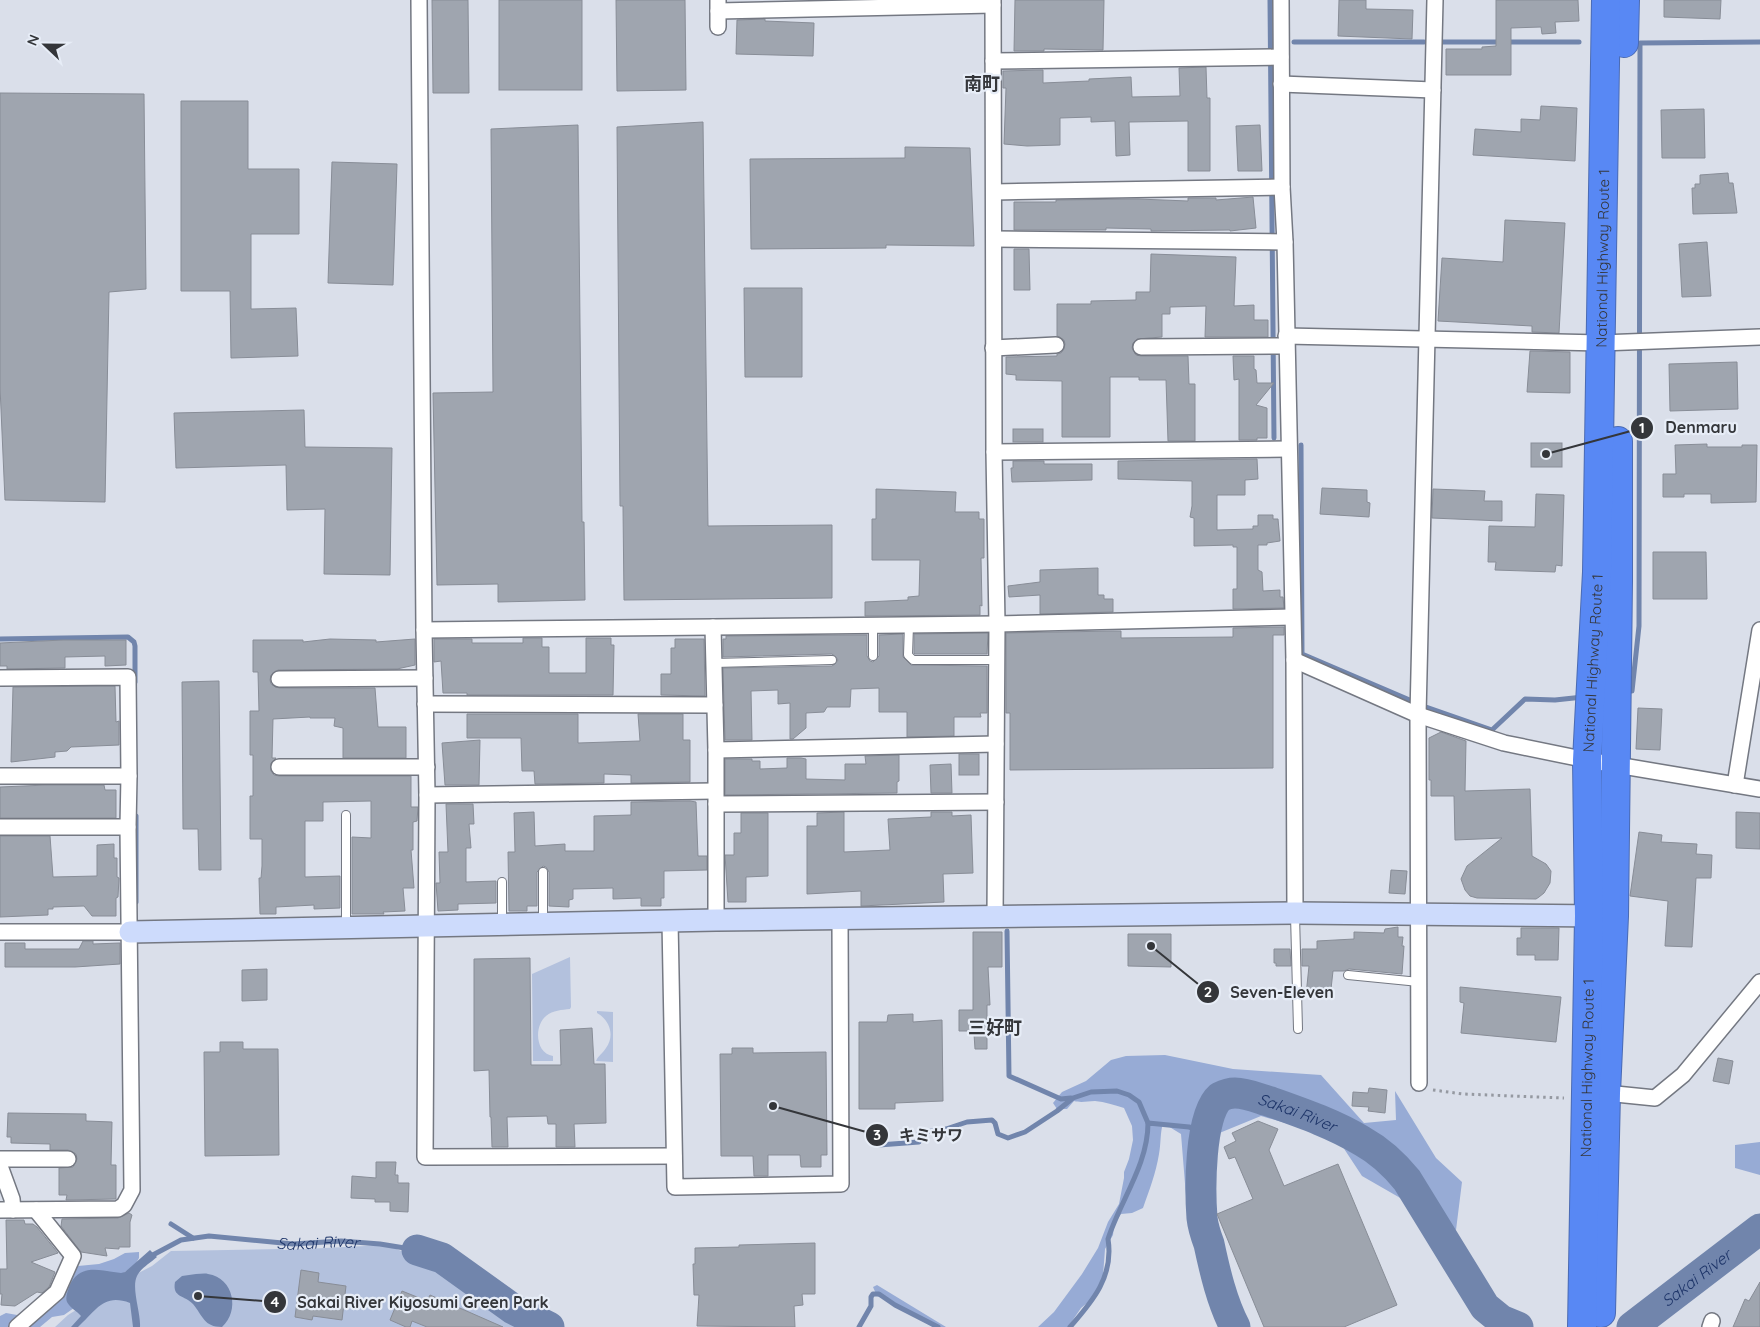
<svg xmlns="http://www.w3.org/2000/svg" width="1760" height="1327" font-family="Quicksand,'Noto Sans JP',sans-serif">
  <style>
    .green { fill: #b3c1dd }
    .forest { fill: #97abd5 }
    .water { fill: #7185ac }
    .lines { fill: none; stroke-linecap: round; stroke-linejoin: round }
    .stream { stroke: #7185ac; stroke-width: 5 }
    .river { stroke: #7185ac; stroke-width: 31 }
    .building { fill: #9fa5af; stroke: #888d97 }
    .lane-casing { stroke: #747882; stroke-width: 10 }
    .street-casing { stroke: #747882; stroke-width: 18 }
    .secondary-casing { stroke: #747882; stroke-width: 24 }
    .highway-casing { stroke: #4b6bb3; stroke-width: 30 }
    .path { stroke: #9599a1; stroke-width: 3; stroke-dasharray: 2.5 4; stroke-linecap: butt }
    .lane { stroke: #fff; stroke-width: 8 }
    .street { stroke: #fff; stroke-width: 15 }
    .secondary { stroke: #cddbfc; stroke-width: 21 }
    .highway { stroke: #5888f4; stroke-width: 28 }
    .labels { text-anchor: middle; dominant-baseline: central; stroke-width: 4.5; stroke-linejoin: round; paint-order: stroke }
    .street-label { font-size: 15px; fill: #34363a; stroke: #e7edf7 }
    .water-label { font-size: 16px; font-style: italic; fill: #1e3569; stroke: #e7edf7 }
    .quarter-label { font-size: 18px; font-weight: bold; fill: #34363a; stroke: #e7edf7 }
    .leader { fill: none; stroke: #34363a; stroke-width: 2 }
    .callout-dot { fill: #34363a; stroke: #e7edf7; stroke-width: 2 }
    .mark-label { font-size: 15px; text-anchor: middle; font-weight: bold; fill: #fff }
    .callout-label { font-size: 16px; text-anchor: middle; font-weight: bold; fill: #34363a; stroke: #e7edf7; stroke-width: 4.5; stroke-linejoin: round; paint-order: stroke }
  </style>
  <rect width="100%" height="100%" fill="#dadfea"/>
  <g class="green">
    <path d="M570,957L571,1007L570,1009C562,1010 553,1010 546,1016C534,1026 535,1053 553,1056V1061H533L532,974Z"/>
    <path d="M597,1011L613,1012V1062L596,1061C598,1056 603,1053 606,1048C615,1036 610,1020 597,1013Z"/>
    <path d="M386,1245L440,1266L483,1298L538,1327H55L68,1315L121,1282L152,1266L171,1251L283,1249L284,1250Z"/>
  </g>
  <g class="forest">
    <path d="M1165,1055L1233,1069L1321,1075L1364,1123L1396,1120L1395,1091L1436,1158L1462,1182L1456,1230L1362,1176L1337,1138L1261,1116L1217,1134L1204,1192L1186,1196L1181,1134L1163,1123C1160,1133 1161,1144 1159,1154C1156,1173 1149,1191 1143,1208L1132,1213L1121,1214L1114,1225L1113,1235L1105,1249L1103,1276L1098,1294L1081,1308L1068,1327H1038L1054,1312L1082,1274L1098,1248L1108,1222L1119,1204L1124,1178V1172L1129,1159L1133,1140L1132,1126L1124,1108C1114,1105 1105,1102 1095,1101C1087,1101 1082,1103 1074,1101L1067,1109H1057L1053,1103L1062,1092L1086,1081L1111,1060L1126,1056Z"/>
    <path d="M1760,1142V1175L1735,1168V1145Z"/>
    <path d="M139,1252V1258L135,1265L64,1315L52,1317L40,1327H0V1316L6,1313L17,1315L31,1308L78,1266L99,1264L114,1259L125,1253Z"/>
    <path d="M877,1285L946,1327H933L904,1311L894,1303L877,1296L873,1287Z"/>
  </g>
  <g class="water">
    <path d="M150,1250L157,1257C150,1263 140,1269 137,1276C131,1288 141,1313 140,1327H133L130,1303C103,1293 96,1311 78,1327H71L81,1316C77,1311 70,1308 67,1302C65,1297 68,1291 69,1287C79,1262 101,1271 121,1273L125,1272Z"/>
    <path d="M196,1274C200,1274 205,1273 208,1274C234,1278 240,1311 222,1327C204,1327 203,1316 193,1304C185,1295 172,1298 175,1282L182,1276Z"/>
  </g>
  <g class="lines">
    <g class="stream">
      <path d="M1270,0L1274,438"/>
      <path d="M1294,42H1424"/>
      <path d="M1441,42H1579"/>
      <path d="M1301,445L1302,654L1426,707L1492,730L1525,699L1555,700L1583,697"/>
      <path d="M0,639L128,637L134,642L135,646V682"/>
      <path d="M1626,691H1632L1639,626L1640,43L1760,42"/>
      <path d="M136,816V902"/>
      <path d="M1007,931L1009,1076L1061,1099L1071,1098"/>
      <path d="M879,1145L919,1142V1133L946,1129L967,1122L992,1120L995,1123L998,1134L1008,1138L1025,1132L1057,1111L1073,1098L1091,1092L1117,1091L1129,1095L1139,1102L1148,1123"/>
      <path d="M171,1224L193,1238"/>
      <path id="s1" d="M149,1257L181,1240L209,1236L293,1244L341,1241L380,1244L417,1250"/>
      <path d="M859,1327L871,1306V1297L873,1294H879L895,1305L938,1327"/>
      <path d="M1070,1327C1093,1301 1114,1276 1108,1239C1120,1201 1148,1165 1148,1123L1189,1127L1205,1132"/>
    </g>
    <g class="river">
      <path d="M417,1250L442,1258L513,1309L549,1327"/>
      <path id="s2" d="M1235,1327C1222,1302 1215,1272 1209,1244C1206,1236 1203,1227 1202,1218C1200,1192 1199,1115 1220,1097C1224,1095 1230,1093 1235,1093C1247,1093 1260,1099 1271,1102C1302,1113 1334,1124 1362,1141C1380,1151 1394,1164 1407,1180L1485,1307L1501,1320L1518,1327"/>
      <path id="s3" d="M1632,1327L1760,1229"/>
    </g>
  </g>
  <g class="building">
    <path d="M432,0H468L469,93H433Z"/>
    <rect x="499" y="0" width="83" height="90"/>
    <path d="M616,0H685L686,90L617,91Z"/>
    <path d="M1015,0H1104L1103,50L1044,49V51H1014Z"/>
    <path d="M1339,0H1366V9L1413,10L1412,39L1338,36Z"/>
    <path d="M1496,0H1578L1579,21L1555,22L1556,33L1542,34L1541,27L1511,28V75H1446V49H1482V47L1496,46Z"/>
    <path d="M1664,0H1721L1720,19L1664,17Z"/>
    <path d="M765,19V21L814,23L813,56L736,54L737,20Z"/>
    <path d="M1206,67L1207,98H1210V171H1188V121L1129,122L1130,155L1116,156L1115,121L1091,122V117L1060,118V145L1027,146L1004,144L1006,88H1003V71L1043,70V83L1089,81V79L1131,77L1132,97L1180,96L1179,68Z"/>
    <path d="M0,93L144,94L146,289L109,292L105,502L5,500L0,387Z"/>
    <path d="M181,101H248V169H299V234H251V309L296,308L298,356L231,358L230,291H181Z"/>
    <path d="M1541,106L1577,108L1575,161L1473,155L1475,129L1521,132V119L1540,120Z"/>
    <path d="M1704,109L1705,158H1662L1661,110Z"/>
    <path d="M703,122L708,526L832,525V598L624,600L623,506H620L617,127Z"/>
    <path d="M578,125L582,522H584L585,600L498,602V584L437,585L433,393L493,392L491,129Z"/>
    <path d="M1260,125L1262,171H1238L1236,126Z"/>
    <path d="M905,147L970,148L974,246L886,245V248L751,249L750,159L905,158Z"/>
    <path d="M332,162L397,164L393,285L328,283Z"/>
    <path d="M1728,173L1729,183H1733L1737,213L1693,214L1692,188H1695V184H1700V175Z"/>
    <path d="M1253,197L1256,228L1230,231V230L1151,231V229L1106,228V230H1014V202H1056V200L1138,199L1188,201V198H1216V200Z"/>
    <path d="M1505,220L1565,223L1559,333L1532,332V326L1438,321L1442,258L1503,262Z"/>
    <path d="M1707,242L1711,296L1682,297L1679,244Z"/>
    <path d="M1014,249H1029L1030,290H1014Z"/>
    <path d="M1151,254L1236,257L1234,306L1254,305V320H1268V337H1205L1206,306L1170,307V314H1162V337L1137,339L1133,343L1132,348L1136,355L1141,356H1188L1189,384H1195V441H1168L1166,380H1139V377H1110V437H1062V381L1016,380V375L1006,374V357L1057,356V354L1061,353L1064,349L1065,344L1064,340L1057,336V304H1091V301L1136,300V292H1150Z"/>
    <path d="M744,288H802V377H745Z"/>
    <path d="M1530,351L1570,352V393L1527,392Z"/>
    <path d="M1233,356H1254V369L1256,370L1257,383H1274L1256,405L1267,408V438H1257V440H1239V379L1234,380Z"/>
    <path d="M1737,362L1738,409L1670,411L1669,364Z"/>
    <path d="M304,410L305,447L392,448L390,575L324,574L325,509L287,510L286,465L176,468L174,413Z"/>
    <rect x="1013" y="429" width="30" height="13"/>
    <rect x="1531" y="443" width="31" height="24"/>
    <path d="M1707,444V447H1742V445H1757L1756,502L1711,503V494H1684V497H1663V474H1676L1675,445Z"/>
    <path d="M1257,459L1258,479L1245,480V495H1217V530L1253,529V526H1258V515H1273V519H1278L1280,541L1267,543V545H1258V570L1262,572L1263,591L1280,590V597H1283L1284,608L1233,609V589H1237V547H1233V545L1194,546V518L1190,517L1192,506V481L1118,479V461Z"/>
    <path d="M1013,461H1044V464H1092V480L1012,482L1011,468H1013Z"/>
    <path d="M1322,488L1367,490V502L1370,503L1369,517L1320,514Z"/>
    <path d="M876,489L956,492L955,512H979V519H984V558H981L982,606L980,605V615L865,616V602L908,600V597L919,596L920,560H872V519H876Z"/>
    <path d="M1433,489L1485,491L1484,501H1502V521L1432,518Z"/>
    <path d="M1536,494L1564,495L1562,566L1556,565L1555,572L1495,570L1496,562H1488L1489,526L1535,527Z"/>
    <path d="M1653,552H1706L1707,599H1653Z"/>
    <path d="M1098,568V595H1104V599H1113V612L1040,614V595L1009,597L1008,586L1040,582V570Z"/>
    <path d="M1284,627V635H1273V768L1010,770V713H1006V633L1113,631H1121V638L1233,637V628Z"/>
    <path d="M988,633L987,654H915L914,653V634Z"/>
    <path d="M903,634V657L911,665L987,666V713H980L981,717H954V736L907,737V712H879V688L851,689L850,707H827L824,712L806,713V728L793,739H790V703L778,704V690L751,691L752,740H725L723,668L832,666L835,664L838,660L836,657L832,654L723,657V639H726V636L867,635V656L870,661L873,662L879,656V635Z"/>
    <path d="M523,638H542V647H549V673H586V638H611V645H614L613,695H467V693H443L441,661L434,662V639H472V643H523Z"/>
    <path d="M330,639L376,640V642L415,639V665L397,669L278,670L271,675L270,680L271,684L279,688H375L378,727H406V758H343V728L334,726L335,718H310V717L273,719L272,758H276L271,763V771L274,775L279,776H411V807H418L417,821L413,822V850H411L414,888H403L405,911L383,912L384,914H352V837L371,838V801L323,802V821H305V877L340,876V908L314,909V905L276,907V914H260L259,878H261L262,866V839H250V796H253V755H250V711H259L258,672H253V640H303V642Z"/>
    <path d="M675,639H704L705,696L661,695V674H671V648H675Z"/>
    <path d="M63,640H126V665L105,666V656L65,657V668L7,669V666H0V643Z"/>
    <path d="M219,681L221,870H199L198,829H183L182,682Z"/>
    <path d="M115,686L116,722L119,721V745L71,747L67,751L55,752V757L11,762L13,687Z"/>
    <path d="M1638,708L1662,709L1660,750L1636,749Z"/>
    <path d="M467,714H578V743L640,741L638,714H683V740H690V782L631,783V775L604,774V783L535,784L534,771H522L521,738H467Z"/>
    <path d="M1441,732L1466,741L1465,791L1530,789L1532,856L1546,864L1551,871L1550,883L1544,893L1539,897L1536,899L1477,898L1470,896L1465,890L1461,879L1467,866L1502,838L1455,840L1454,796H1431V780H1429V738Z"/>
    <path d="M480,740L479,785H445L442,743Z"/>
    <rect x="959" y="754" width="20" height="21"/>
    <path d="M899,755V781L897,782V793L725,795V759H752V761H760V769L787,768V758H801L806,759V779L845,780V764H866L865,756Z"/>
    <path d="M951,764L952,793H931L930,765Z"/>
    <path d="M47,785H104L105,790H116V818H0V787Z"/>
    <path d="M690,801L696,802L698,856H707V870L664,871V898H661V906H641V898L613,899V888L573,889V899L569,900V907L549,906V872L546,867L543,866L537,872V906H527V911H509L508,852H515L514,813L534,812L535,846L565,844V851H594V816L631,815V802Z"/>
    <path d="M446,804H473L474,824H469L471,848H466V882L496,881V903L458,904V910L438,911L436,883H440L439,852H448Z"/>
    <path d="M844,812V852L890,850L888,819L931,817V812H952V816L971,815L973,873L943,874L944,902L861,906V891L807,894V826H817V813Z"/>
    <path d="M1736,812L1760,813V849L1736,848Z"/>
    <path d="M741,813H768V876L746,877V902H728L725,855H734V833H741Z"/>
    <path d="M1639,832L1662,835L1661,842L1697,844L1696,854L1712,855L1711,878H1696L1692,947L1665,946L1668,901L1630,896Z"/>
    <path d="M0,836H50L53,877L97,876V845L114,844V858H117V877L119,878L118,897L116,898V916H92L84,906L53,907V909H48V915L0,917Z"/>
    <path d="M1391,870L1407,871L1405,894L1389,893Z"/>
    <path d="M1398,927V937H1403L1402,946H1404L1402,974L1349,969L1344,971H1333L1330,998L1306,995L1309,966H1302V949H1317V941L1354,939V932L1384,933L1385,929Z"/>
    <path d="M1521,928H1559L1558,960H1535V955H1517V938H1521Z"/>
    <path d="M973,932H1002V967H988L990,1005H987V1049H975L974,1034H970V1031H959V1010H973Z"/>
    <path d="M1128,934H1171V967L1128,966Z"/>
    <path d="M83,941H93V944L120,943V964L75,967H5V943H25V949H79Z"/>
    <path d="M1274,949H1290L1291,966H1276V963H1274Z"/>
    <path d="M530,958L531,1065H561L560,1030L592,1028L594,1064H605L606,1123L574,1124L575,1147H556V1124H548L547,1116L507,1117L508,1147H492L491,1117H490L489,1070L474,1071V959Z"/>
    <path d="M267,969V1000L242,1001V970Z"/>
    <path d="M1460,987L1561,997L1556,1042L1461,1033L1464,1003L1460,1002Z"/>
    <path d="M913,1014V1022L942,1020L943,1101L895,1103V1109H859V1022H887L888,1015Z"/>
    <path d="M220,1042H243V1049H278L279,1155L205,1156L204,1052H220Z"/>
    <path d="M732,1048H753V1053L826,1052L827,1155H821V1167H801L800,1155H768V1176H754L753,1156H721L720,1054H732Z"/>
    <path d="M1718,1058L1733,1061L1729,1084L1713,1081Z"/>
    <path d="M1369,1088L1387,1090L1385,1113L1368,1111L1369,1107L1352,1106L1353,1092L1368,1093Z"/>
    <path d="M8,1113L86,1114V1121L112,1122L111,1165H116V1199L66,1200L67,1195H59V1168L73,1167L77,1159L76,1154L68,1150H50V1144L11,1143V1137H7Z"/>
    <path d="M1258,1121L1278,1129L1269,1150L1284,1186L1338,1164L1397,1305L1344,1327H1264L1217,1214L1253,1199L1235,1157L1229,1159L1224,1147L1236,1141L1232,1133Z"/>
    <path d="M376,1162H396L395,1175H398V1183H409L408,1212L390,1211V1202H375V1199L351,1198L352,1176L376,1178Z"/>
    <path d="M129,1213L132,1215L130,1222V1247H119V1249L105,1248L107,1256L81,1252L61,1226L62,1219L118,1218Z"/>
    <path d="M6,1220H24L25,1224H33L37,1227L58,1253L31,1262L55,1272L49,1287L42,1293L37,1292L15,1306L1,1305L2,1294H0V1269H7Z"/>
    <path d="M815,1243V1294H802L803,1305L794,1306L795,1327L697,1326L699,1295H694L693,1264H695V1248L739,1247V1245Z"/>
    <path d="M301,1270L319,1273L318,1282L346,1286L342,1320L313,1316L312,1320L295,1317Z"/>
    <path d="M1760,1282V1327H1733L1745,1299L1749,1301Z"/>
    <path d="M402,1291L427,1301L430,1295L503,1327H427L412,1321L410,1327H406L390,1320Z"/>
  </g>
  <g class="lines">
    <g class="lane-casing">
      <g id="lane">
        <path d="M909,625L908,655L913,660H997"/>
        <path d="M873,656V625"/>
        <path d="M714,663L832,660"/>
        <path d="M543,872V923"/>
        <path d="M502,882V922"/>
        <path d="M1295,915L1298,1029"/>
        <path d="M346,925V815"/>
        <path d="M1348,975L1419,982"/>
      </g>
    </g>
    <g class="street-casing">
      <g id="street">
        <path d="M419,0L424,630L427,795L425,1157L674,1156"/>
        <path d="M993,0L994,452L997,624L995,917"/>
        <path d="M1281,0L1282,187L1285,242L1294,660L1295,913"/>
        <path d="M718,11L993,5"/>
        <path d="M718,27V0"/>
        <path d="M993,61L1281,57"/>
        <path d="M1281,84L1433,90"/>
        <path d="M994,192L1282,187"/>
        <path d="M994,239L1285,242"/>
        <path d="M1286,336L1601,343L1760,337"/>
        <path d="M1141,347L1286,346"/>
        <path d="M993,348L1056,345"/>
        <path d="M994,452L1288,449"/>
        <path d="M713,627L716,750V920"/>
        <path d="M424,630L997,624L1292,617"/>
        <path d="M1294,660L1418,715L1504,743L1587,760L1760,789"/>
        <path d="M0,678L128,677L129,776L128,827L132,1190L124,1205L118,1209L0,1210"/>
        <path d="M279,679L425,678"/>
        <path d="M425,704L715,705"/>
        <path d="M716,750L996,744"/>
        <path d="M279,767H427"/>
        <path d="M0,776H129"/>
        <path d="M1735,785L1760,630"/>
        <path d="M427,795L715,791"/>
        <path d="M716,804L996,802"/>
        <path d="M0,827H128"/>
        <path d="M670,921L675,1187L841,1184L840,919"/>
        <path d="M0,932H130"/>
        <path d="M1419,1083L1418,715L1435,0"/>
        <path d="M1606,1093L1655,1098L1683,1075L1760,982"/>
        <path d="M0,1159H68"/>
        <path d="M0,1166L12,1199L13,1210"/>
        <path d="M17,1327L57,1292L73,1256L36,1210"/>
        <path d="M1710,1327L1712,1321"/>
      </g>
    </g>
    <g class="secondary-casing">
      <path id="secondary" d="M130,932L716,920L1295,913L1604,916"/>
    </g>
    <g class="highway-casing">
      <g id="highway">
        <path d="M1624,43L1625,0"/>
        <path d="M1601,1313L1606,1093L1614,916L1618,581V441"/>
        <path id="s4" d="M1582,1327L1589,916L1587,760L1597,572L1606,0"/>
      </g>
    </g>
    <path class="path" d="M1433,1090L1463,1094L1564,1098"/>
    <use href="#lane" class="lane"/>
    <use href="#street" class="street"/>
    <use href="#secondary" class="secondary"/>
    <use href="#highway" class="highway"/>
  </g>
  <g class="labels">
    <g class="street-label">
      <text stroke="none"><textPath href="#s4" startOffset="1069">National Highway Route 1</textPath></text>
      <text stroke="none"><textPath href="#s4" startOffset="664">National Highway Route 1</textPath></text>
      <text stroke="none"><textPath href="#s4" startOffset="259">National Highway Route 1</textPath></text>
    </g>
    <g class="water-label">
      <text stroke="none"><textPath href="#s2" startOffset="320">Sakai River</textPath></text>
      <text stroke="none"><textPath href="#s1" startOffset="174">Sakai River</textPath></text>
      <text stroke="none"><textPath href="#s3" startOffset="81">Sakai River</textPath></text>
    </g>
    <g class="quarter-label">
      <text x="982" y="83">南町</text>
      <text x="995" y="1027">三好町</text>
    </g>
  </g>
  <path class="leader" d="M1546 454L1642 428M1151 946L1208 992M773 1106L877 1135M198 1296L275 1302"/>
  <g class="callout-dot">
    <circle cx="1546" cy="454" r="5"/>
    <circle cx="1151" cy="946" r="5"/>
    <circle cx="773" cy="1106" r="5"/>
    <circle cx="198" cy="1296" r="5"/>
    <circle cx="1642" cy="428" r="12"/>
    <circle cx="1208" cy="992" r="12"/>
    <circle cx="877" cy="1135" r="12"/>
    <circle cx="275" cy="1302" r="12"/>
  </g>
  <g class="mark-label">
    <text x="1642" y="433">1</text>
    <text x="1208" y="997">2</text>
    <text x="877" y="1140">3</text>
    <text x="275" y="1307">4</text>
  </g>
  <g class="callout-label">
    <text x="1701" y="433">Denmaru</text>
    <text x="1282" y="998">Seven-Eleven</text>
    <text x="931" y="1141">キミサワ</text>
    <text x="423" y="1308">Sakai River Kiyosumi Green Park</text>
  </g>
  <g transform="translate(45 45) rotate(292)" stroke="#e7edf7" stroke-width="4" paint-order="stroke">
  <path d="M0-4L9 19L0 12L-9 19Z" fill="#34363a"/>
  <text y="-8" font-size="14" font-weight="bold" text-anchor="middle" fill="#34363a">N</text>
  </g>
</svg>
